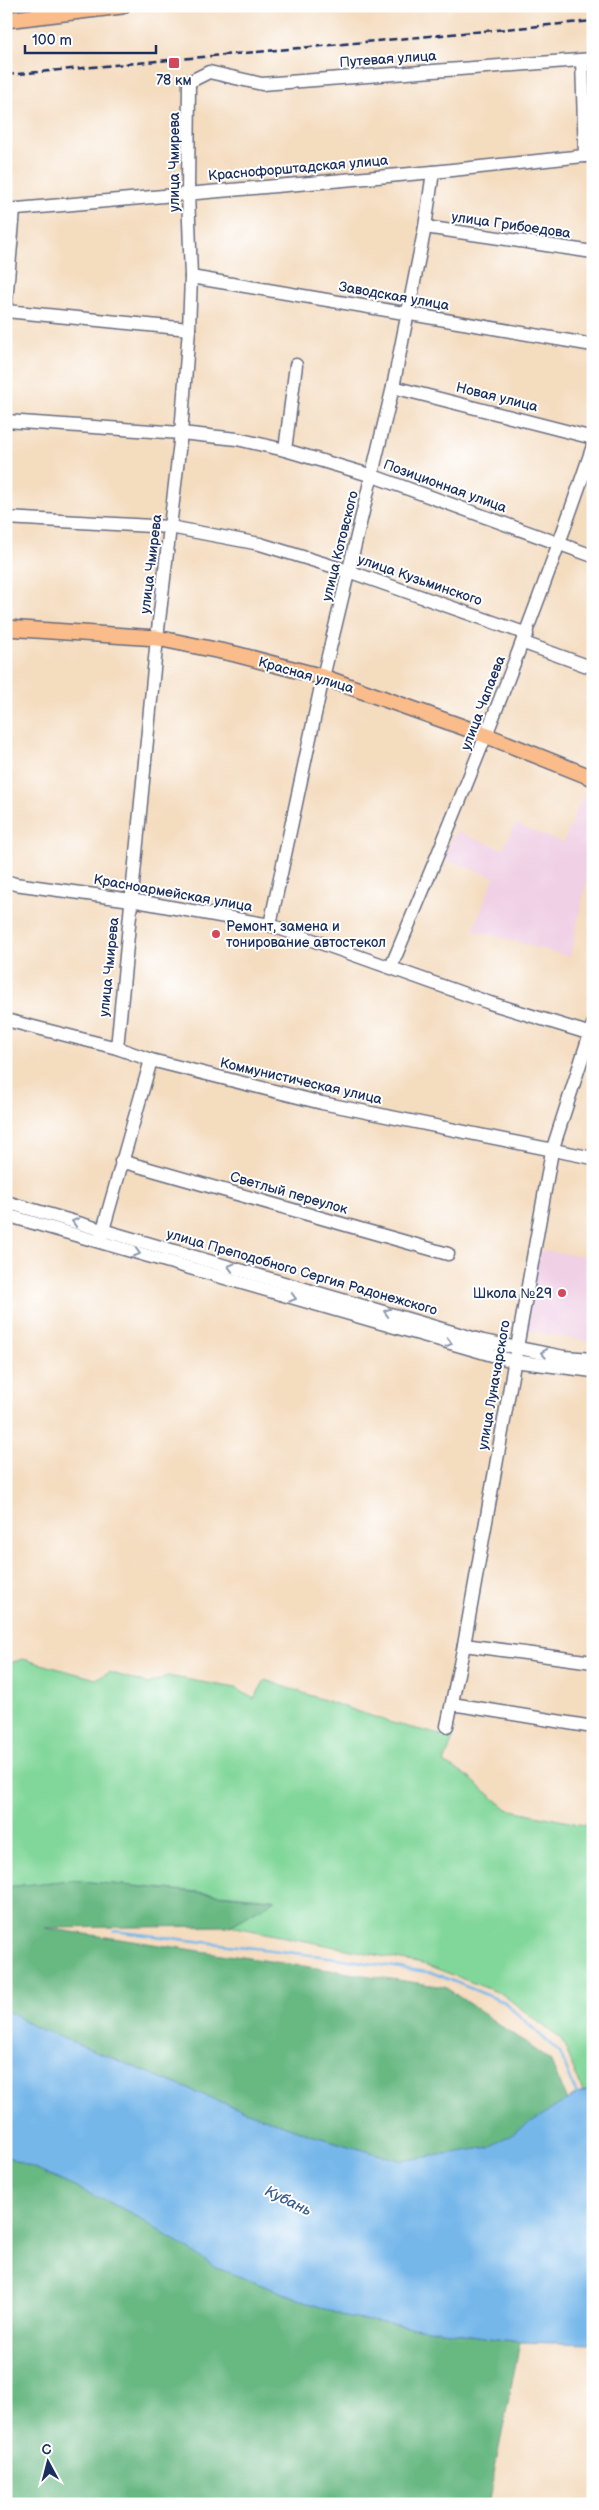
<svg xmlns="http://www.w3.org/2000/svg" width="599" height="2510" font-family="'Balsamiq Sans',sans-serif">
  <style>
    .built { fill: #f0d0e5 }
    .green { fill: #81d79a; stroke: #4e837c }
    .forest { fill: #68b882; stroke: #427470 }
    .water { fill: #76b7ea; stroke: #4873a4 }
    .lines { fill: none; stroke-linecap: round; stroke-linejoin: round }
    .stream { stroke: #76b7ea; stroke-width: 2.5 }
    .minor-casing { stroke: #676c80; stroke-width: 15 }
    .major-casing { stroke: #676c80; stroke-width: 18 }
    .minor { stroke: #fff; stroke-width: 12 }
    .major { stroke: #f9bc8a; stroke-width: 15 }
    .rail { stroke: #1b2f5e; stroke-width: 2.5; stroke-dasharray: 8 4; stroke-linecap: butt }
    .oneway { stroke: #8d97ae }
    .poi-dot { fill: #d1495b; stroke: #fff; stroke-width: 2 }
    .labels { text-anchor: middle; dominant-baseline: central; stroke-width: 4; stroke-linejoin: round; paint-order: stroke }
    .street-label { font-size: 14px; fill: #1b2f5e; stroke: #fff }
    .poi-label { font-size: 14px; fill: #1b2f5e; stroke: #fff }
    .water-label { font-size: 15px; font-style: italic; fill: #3b5f8f; stroke: #fff }
  </style>
  <rect width="100%" height="100%" fill="#fff"/>
  <filter id="ink" filterUnits="userSpaceOnUse"><feTurbulence type="fractalNoise" baseFrequency=".02" numOctaves="2"/><feDisplacementMap in="SourceGraphic" scale="10" xChannelSelector="R" yChannelSelector="G"/><feConvolveMatrix kernelMatrix="1 2 1 2 8 2 1 2 1" color-interpolation-filters="sRGB"/></filter>
  <filter id="wash" filterUnits="userSpaceOnUse"><feTurbulence type="fractalNoise" baseFrequency=".0096" numOctaves="4" result="noise"/><feDisplacementMap in="SourceGraphic" scale="20" xChannelSelector="R" yChannelSelector="G"/><feGaussianBlur stdDeviation="1.12" result="paint"/><feColorMatrix in="noise" values="0 0 0 0 0 0 0 0 0 0 0 0 0 0 0 0 0 1.4 0 .05"/><feComposite in="paint" operator="in"/></filter>
  <g filter="url(#wash)">
    <rect width="100%" height="100%" fill="#f4dcbf"/>
    <g class="built">
      <path d="M584,792L593,795V808L584,829L593,833V851L570,957L473,930L494,877L443,859L456,831L503,849L515,824L563,843Z"/>
      <path d="M539,1250L593,1257V1342L523,1330Z"/>
    </g>
    <path class="green" d="M23,1659L96,1679L109,1672L148,1684L167,1676L236,1688L254,1699L265,1680L392,1723L453,1738L444,1763L467,1776L507,1809L593,1827V2089L583,2092L562,2040L502,1994L427,1965L230,1926L274,1899L70,1880L6,1887V1664Z"/>
    <g class="forest">
      <path d="M70,1880L275,1900L230,1926L45,1928L445,1987L550,2060L567,2101L490,2147L402,2161L310,2135L231,2106L33,2026L6,2011V1887Z"/>
      <path d="M6,2156L130,2212L217,2268L349,2318L520,2342L488,2504H6Z"/>
    </g>
    <path class="water" d="M6,2011L33,2026L231,2106L310,2135L402,2161L490,2147L577,2094L593,2089V2344L520,2342L349,2318L217,2268L130,2212L6,2156Z"/>
    <g class="lines">
      <path class="stream" d="M114,1931L336,1958L433,1973L504,2002L560,2053L578,2098"/>
    </g>
  </g>
  <g filter="url(#ink)">
    <g class="lines">
      <g class="minor-casing">
        <g id="minor">
          <path d="M582,60L585,156"/>
          <path d="M6,210L433,172L593,155"/>
          <path d="M425,227L593,252"/>
          <path d="M191,277L593,345"/>
          <path d="M6,302L14,210"/>
          <path d="M6,311L189,329"/>
          <path d="M393,387L593,438"/>
          <path d="M6,421L181,433L237,439L285,450L373,476L593,556"/>
          <path d="M285,450L296,365"/>
          <path d="M6,518L170,527L260,544L348,571L527,634"/>
          <path d="M524,643L593,668"/>
          <path d="M6,881L15,884L131,900L270,925L490,1003L588,1033"/>
          <path d="M270,925L323,677L393,387L425,227L433,172"/>
          <path d="M391,967C463,795 533,623 593,446"/>
          <path d="M6,1020L117,1048L151,1060L322,1103L593,1158"/>
          <path d="M117,1048L157,638L181,433L189,329L191,277L188,192L189,82L209,72L262,84L593,59"/>
          <path d="M121,1161L448,1254"/>
          <path d="M6,1202L483,1341L564,1357L593,1359"/>
          <path d="M6,1215L513,1361L593,1371"/>
          <path d="M101,1237L151,1060"/>
          <path d="M464,1645L593,1662"/>
          <path d="M452,1704L593,1727"/>
          <path d="M447,1726L464,1645L552,1151L593,1024"/>
        </g>
      </g>
      <g class="major-casing">
        <g id="major">
          <path d="M6,20L122,6"/>
          <path d="M6,628L157,638L235,654L323,677L485,735L593,778"/>
        </g>
      </g>
      <use href="#minor" class="minor"/>
      <use href="#major" class="major"/>
      <path class="rail" d="M6,75L593,21"/>
    </g>
    <defs><path id="oneway-chevron" d="M-2-3.5L2.5 0L-2 3.5" fill="none" stroke-width="1.6" stroke-linecap="round" stroke-linejoin="round" transform="scale(1.25)"/></defs>
    <g class="oneway">
      <use href="#oneway-chevron" transform="translate(75 1222) rotate(-164)"/>
      <use href="#oneway-chevron" transform="translate(137 1253) rotate(16)"/>
      <use href="#oneway-chevron" transform="translate(231 1267) rotate(-164)"/>
      <use href="#oneway-chevron" transform="translate(293 1298) rotate(16)"/>
      <use href="#oneway-chevron" transform="translate(387 1312) rotate(-164)"/>
      <use href="#oneway-chevron" transform="translate(449 1343) rotate(16)"/>
      <use href="#oneway-chevron" transform="translate(544 1353) rotate(-170)"/>
    </g>
  </g>
  <g class="poi-dot">
    <rect x="168" y="57" width="12" height="12" rx="2.5"/>
    <circle cx="216" cy="934" r="5"/>
    <circle cx="562" cy="1293" r="5"/>
  </g>
  <g class="labels">
    <g class="street-label">
      <text transform="translate(388 59) rotate(-4)">Путевая улица</text>
      <text transform="translate(174 162) rotate(-90)">улица Чмирева</text>
      <text transform="translate(298 168) rotate(-5)">Краснофорштадская улица</text>
      <text transform="translate(511 225) rotate(8)">улица Грибоедова</text>
      <text transform="translate(394 296) rotate(10)">Заводская улица</text>
      <text transform="translate(497 397) rotate(14)">Новая улица</text>
      <text transform="translate(445 486) rotate(20)">Позиционная улица</text>
      <text transform="translate(340 546) rotate(-76)">улица Котовского</text>
      <text transform="translate(151 564) rotate(-83)">улица Чмирева</text>
      <text transform="translate(420 580) rotate(19)">улица Кузьминского</text>
      <text transform="translate(306 675) rotate(16)">Красная улица</text>
      <text transform="translate(483 703) rotate(-69)">улица Чапаева</text>
      <text transform="translate(173 893) rotate(10)">Красноармейская улица</text>
      <text transform="translate(109 967) rotate(-84)">улица Чмирева</text>
      <text transform="translate(301 1081) rotate(13)">Коммунистическая улица</text>
      <text transform="translate(289 1193) rotate(16)">Светлый переулок</text>
      <text transform="translate(302 1272) rotate(16)">улица Преподобного Сергия Радонежского</text>
      <text transform="translate(494 1385) rotate(-80)">улица Луначарского</text>
    </g>
    <g class="poi-label">
      <text x="174" y="80">78 км</text>
      <text x="226" y="926" text-anchor="start">Ремонт, замена и<tspan x="226" dy="16">тонирование автостекол</tspan></text>
      <text x="552" y="1293" text-anchor="end">Школа №29</text>
    </g>
    <g class="water-label">
      <text transform="translate(288 2201) rotate(26)">Кубань</text>
    </g>
  </g>
  <rect width="599" height="2510" fill="none" stroke="#fff" stroke-width="25"/>
  <g transform="translate(48 2462) rotate(353)" stroke="#ffffff" stroke-width="4" paint-order="stroke">
  <path d="M0-4L9 19L0 12L-9 19Z" fill="#1b2f5e"/>
  <text y="-8" font-size="14" font-weight="bold" text-anchor="middle" fill="#1b2f5e">С</text>
  </g>
  <path d="M25 45v8h131v-8" fill="none" stroke="#1b2f5e" stroke-width="2.5"/>
  <text x="32" y="45" font-size="15" fill="#1b2f5e" stroke="#ffffff" stroke-width="4" paint-order="stroke">100 m</text>
</svg>
